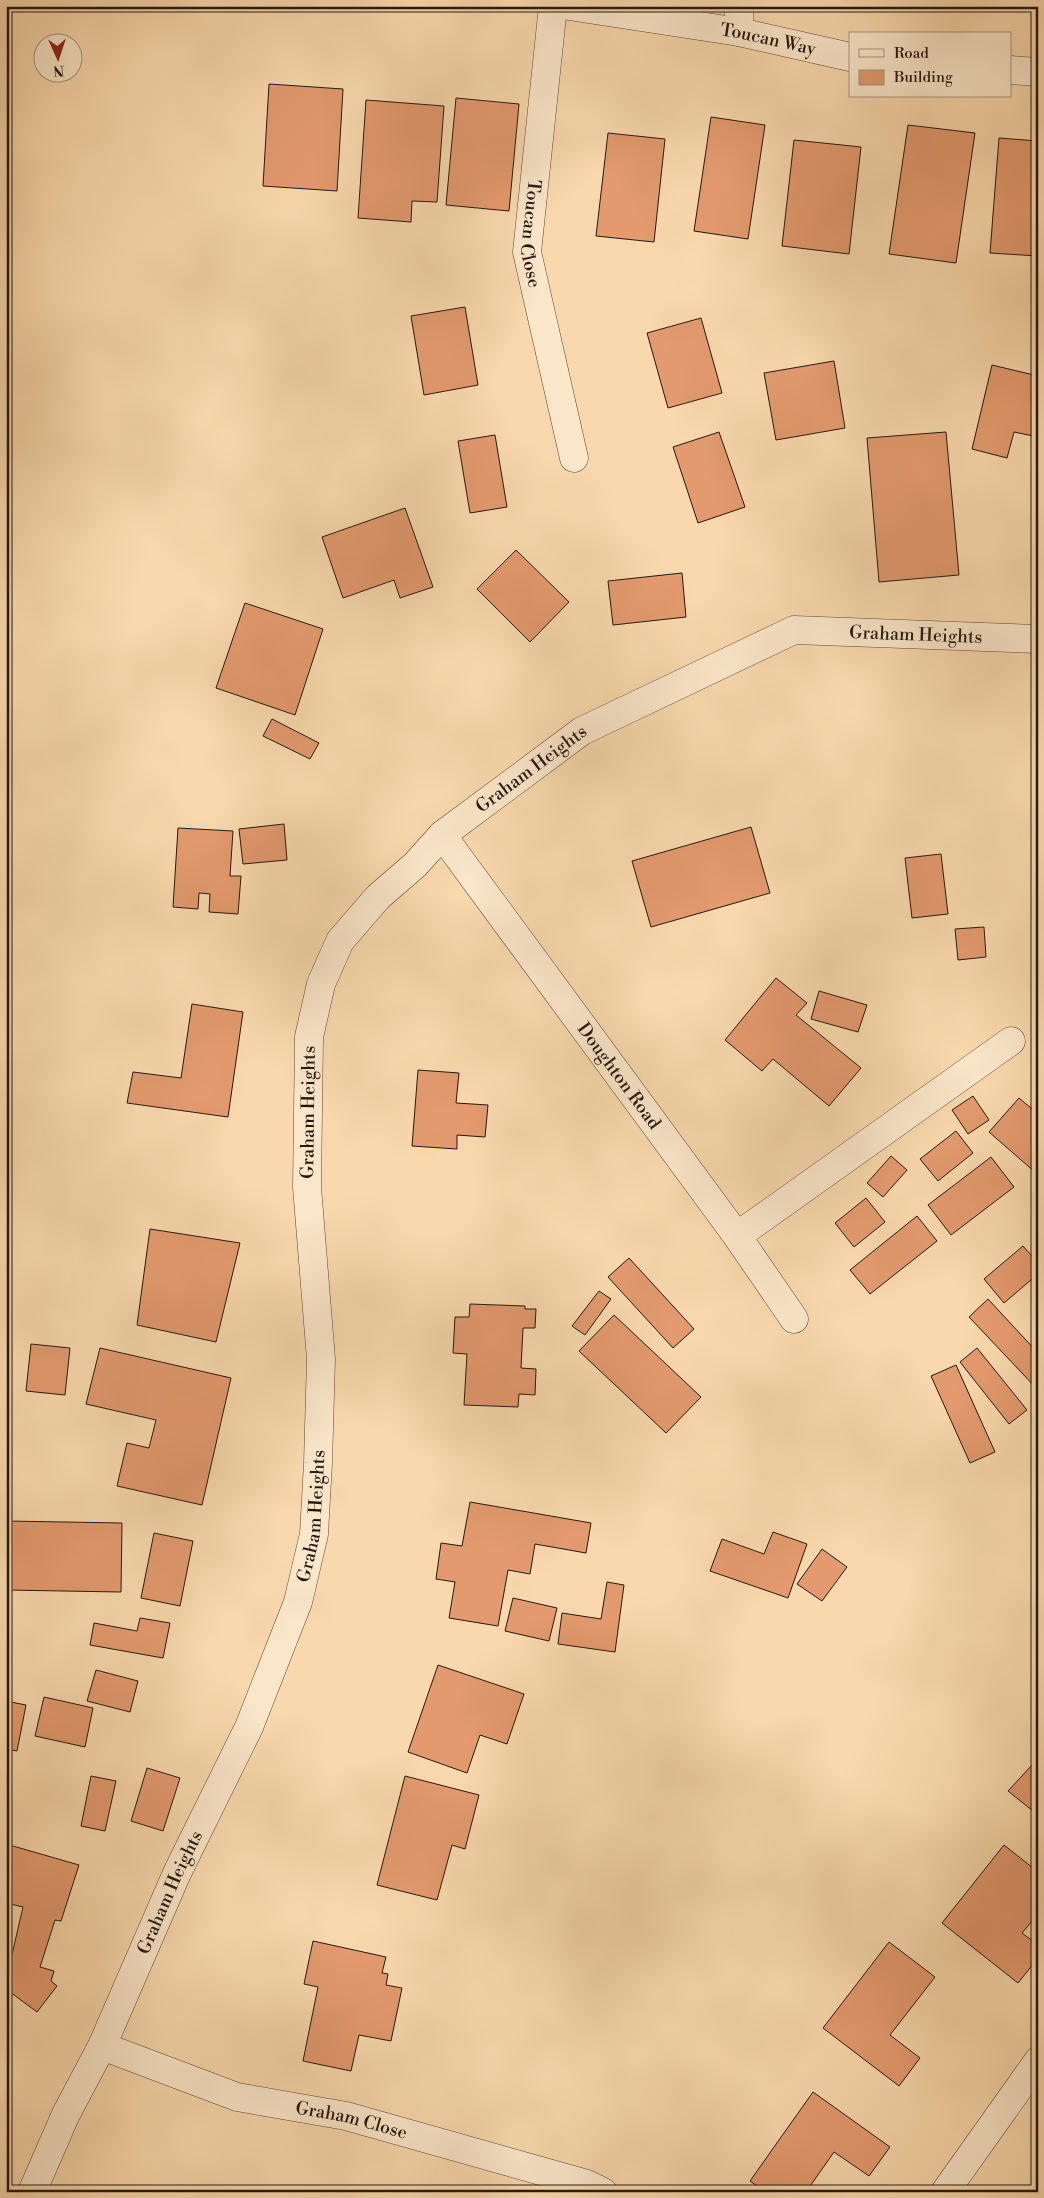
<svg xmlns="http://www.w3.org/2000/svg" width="1044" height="2198" font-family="'Libre Bodoni',serif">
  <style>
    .building { fill: #e39a6e; stroke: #251812 }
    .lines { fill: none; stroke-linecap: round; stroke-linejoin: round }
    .street-casing { stroke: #5a4838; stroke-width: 29 }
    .street { stroke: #fae6c9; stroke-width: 28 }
    .labels { text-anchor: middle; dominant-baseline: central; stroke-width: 4; stroke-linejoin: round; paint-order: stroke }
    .street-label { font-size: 18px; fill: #251812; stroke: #fae6c9 }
  </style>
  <rect width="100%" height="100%" fill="#f8d8ac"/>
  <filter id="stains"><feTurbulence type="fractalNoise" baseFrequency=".004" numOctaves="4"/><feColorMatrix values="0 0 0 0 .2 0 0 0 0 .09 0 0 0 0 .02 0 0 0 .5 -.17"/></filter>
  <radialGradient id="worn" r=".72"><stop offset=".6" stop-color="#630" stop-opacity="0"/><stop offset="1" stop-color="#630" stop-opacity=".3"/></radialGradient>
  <g class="building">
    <path d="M269,84L343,89L337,191L263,186Z"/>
    <path d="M456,98L519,104L509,211L446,205Z"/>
    <path d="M366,100L444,106L437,202L412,201L411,222L358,218Z"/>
    <path d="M711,117L765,125L748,239L694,231Z"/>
    <path d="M908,125L975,133L956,263L889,254Z"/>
    <path d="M608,133L665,139L654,242L596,236Z"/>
    <path d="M999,138L1038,141V256L990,253Z"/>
    <path d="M794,140L861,147L849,254L782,246Z"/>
    <path d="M465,307L478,385L424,395L411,316Z"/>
    <path d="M701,318L722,393L668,408L647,333Z"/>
    <path d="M834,361L845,428L776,440L764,373Z"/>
    <path d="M992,365L1038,376V437L1014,432L1007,458L972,449Z"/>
    <path d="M719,432L745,507L698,523L673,447Z"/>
    <path d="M946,432L959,575L879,582L867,438Z"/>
    <path d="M495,435L507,507L470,513L458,441Z"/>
    <path d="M405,508L433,587L400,598L394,580L343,598L322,537Z"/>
    <path d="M516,550L569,602L530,642L477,589Z"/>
    <path d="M682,573L686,617L613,625L608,581Z"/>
    <path d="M245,603L323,629L295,715L216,688Z"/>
    <path d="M272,719L319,743L310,759L263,736Z"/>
    <path d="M284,824L287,860L243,864L239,829Z"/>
    <path d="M751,827L770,893L651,927L632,861Z"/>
    <path d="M178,828L233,831L230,876H241L238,914L209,912L210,894L199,893L198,909L173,907Z"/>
    <path d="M941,854L948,914L912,918L905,858Z"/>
    <path d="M984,927L986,957L958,960L955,929Z"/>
    <path d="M776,978L807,1003L796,1015L861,1068L829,1106L773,1059L762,1071L725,1040Z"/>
    <path d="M819,991L867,1005L858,1032L811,1019Z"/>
    <path d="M192,1004L243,1012L228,1117L127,1103L133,1072L181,1078Z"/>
    <path d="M418,1070L459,1073L456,1103L488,1105L485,1137L457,1135V1149L412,1146Z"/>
    <path d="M973,1096L989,1120L968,1134L952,1110Z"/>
    <path d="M1019,1098L1038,1114V1170L1036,1173L989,1132Z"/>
    <path d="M956,1131L973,1153L938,1181L920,1159Z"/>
    <path d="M891,1156L907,1170L883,1197L867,1183Z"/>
    <path d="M991,1157L1014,1187L951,1235L928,1205Z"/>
    <path d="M866,1198L885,1222L854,1247L835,1223Z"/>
    <path d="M917,1216L937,1241L870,1294L850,1270Z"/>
    <path d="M150,1229L240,1243L216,1342L137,1325Z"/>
    <path d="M1023,1246L1038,1263V1274L1004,1303L984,1279Z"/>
    <path d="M629,1258L694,1329L673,1348L608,1277Z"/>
    <path d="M599,1291L611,1299L585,1335L572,1326Z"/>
    <path d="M988,1299L1038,1353V1390L969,1317Z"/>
    <path d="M470,1304L525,1306V1309H536L535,1328H523L521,1368L536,1369L535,1395L519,1394L518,1407L464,1405L467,1354L453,1353L455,1317H469Z"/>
    <path d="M614,1315L701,1397L666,1433L579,1351Z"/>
    <path d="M31,1344L70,1348L65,1395L26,1391Z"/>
    <path d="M100,1348L231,1378L202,1505L117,1486L127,1443L149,1448L156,1420L86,1404Z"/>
    <path d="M977,1348L1027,1410L1009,1424L960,1362Z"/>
    <path d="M956,1365L995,1452L970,1463L931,1376Z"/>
    <path d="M470,1502L591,1523L586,1553L535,1544L530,1574L508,1570L498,1626L449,1618L455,1582L436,1579L441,1543L462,1546Z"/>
    <path d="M6,1521L122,1523L121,1592L6,1590Z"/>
    <path d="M773,1532L807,1544L788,1598L710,1571L722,1539L764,1554Z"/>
    <path d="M154,1533L193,1541L180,1606L141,1598Z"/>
    <path d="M822,1549L847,1567L822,1601L797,1584Z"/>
    <path d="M607,1582L624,1585L615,1652L558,1644L562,1613L601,1619Z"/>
    <path d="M513,1598L557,1608L549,1641L505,1631Z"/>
    <path d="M140,1618L170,1623L163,1658L90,1645L94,1623L137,1631Z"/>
    <path d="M438,1665L524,1694L507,1744L480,1735L467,1773L408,1752Z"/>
    <path d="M96,1670L138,1681L130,1712L87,1701Z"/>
    <path d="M44,1697L93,1708L85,1747L35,1736Z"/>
    <path d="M6,1701L26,1705L17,1751L6,1749Z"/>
    <path d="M1033,1764L1038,1768V1815L1008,1791Z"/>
    <path d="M147,1768L180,1778L163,1831L131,1821Z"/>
    <path d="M91,1776L116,1781L105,1831L81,1826Z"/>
    <path d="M405,1776L479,1795L465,1849L452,1845L437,1900L377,1885Z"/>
    <path d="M6,1844L79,1865L61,1921L55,1920L40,1967L54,1971L51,1981L57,1986L37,2012L6,1989V1960L11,1959L23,1907L6,1903Z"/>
    <path d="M1004,1845L1038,1872V1914L1022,1933L1038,1945V1958L1018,1983L942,1923Z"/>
    <path d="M313,1941L386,1957L382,1973L388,1974L386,1985L402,1988L391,2041L359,2035L351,2071L303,2061L318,1987L304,1984Z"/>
    <path d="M889,1942L935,1977L890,2035L920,2058L899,2086L823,2028Z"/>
    <path d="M813,2092L890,2147L869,2176L834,2152L806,2192H765L750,2181Z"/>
  </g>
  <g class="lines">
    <g class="street-casing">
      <g id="street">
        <path id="s1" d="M553,6L527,252L574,458"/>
        <path id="s2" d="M569,6L739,32L850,57"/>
        <path d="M739,6V32"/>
        <path d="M1010,70L1038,72"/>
        <path id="s3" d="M442,835L737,1236L794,1319"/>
        <path d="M737,1236L1011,1041"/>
        <path id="s4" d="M102,2046L237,2097L346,2116L587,2184L603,2192"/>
        <path id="s5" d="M32,2192L66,2114L102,2046L177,1873L249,1727L298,1602L314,1534L318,1463L321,1359L307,1187L309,1037L321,984L340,941L378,897L415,865L442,835L582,731L794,630L1038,639"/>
        <path d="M945,2192L1038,2061"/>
      </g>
    </g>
    <use href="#street" class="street"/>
  </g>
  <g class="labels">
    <g class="street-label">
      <text stroke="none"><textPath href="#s2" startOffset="202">Toucan Way</textPath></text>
      <text stroke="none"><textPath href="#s1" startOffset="229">Toucan Close</textPath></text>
      <text stroke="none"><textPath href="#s5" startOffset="1995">Graham Heights</textPath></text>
      <text stroke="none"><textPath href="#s5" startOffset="1575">Graham Heights</textPath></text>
      <text stroke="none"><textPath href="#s3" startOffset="299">Doughton Road</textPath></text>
      <text stroke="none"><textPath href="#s5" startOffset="1140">Graham Heights</textPath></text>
      <text stroke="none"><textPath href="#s5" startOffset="735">Graham Heights</textPath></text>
      <text stroke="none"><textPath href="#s5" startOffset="330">Graham Heights</textPath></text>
      <text stroke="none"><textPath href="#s4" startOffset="261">Graham Close</textPath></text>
    </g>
  </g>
  <rect width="1044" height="2198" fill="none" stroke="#f8d8ac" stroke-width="25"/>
  <rect x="8" y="8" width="1029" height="2183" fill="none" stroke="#251812" stroke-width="2.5"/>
  <rect x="12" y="12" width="1019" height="2173" fill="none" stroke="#251812"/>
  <rect x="849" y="32" width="162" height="65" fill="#fae6c9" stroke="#a59480"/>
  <rect x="859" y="49" width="25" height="8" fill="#fae6c9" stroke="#a59480"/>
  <text x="894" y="58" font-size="15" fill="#251812">Road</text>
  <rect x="859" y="70" width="25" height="15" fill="#e39a6e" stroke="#a59480"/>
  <text x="894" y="82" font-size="15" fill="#251812">Building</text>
  <g transform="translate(58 58) rotate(177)"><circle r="24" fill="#fae6c9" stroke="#a59480"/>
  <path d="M0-4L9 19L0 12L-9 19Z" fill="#8f2418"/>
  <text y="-8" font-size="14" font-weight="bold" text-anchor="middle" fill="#251812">N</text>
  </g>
  <rect width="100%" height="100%" filter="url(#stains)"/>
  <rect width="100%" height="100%" fill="url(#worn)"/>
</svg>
